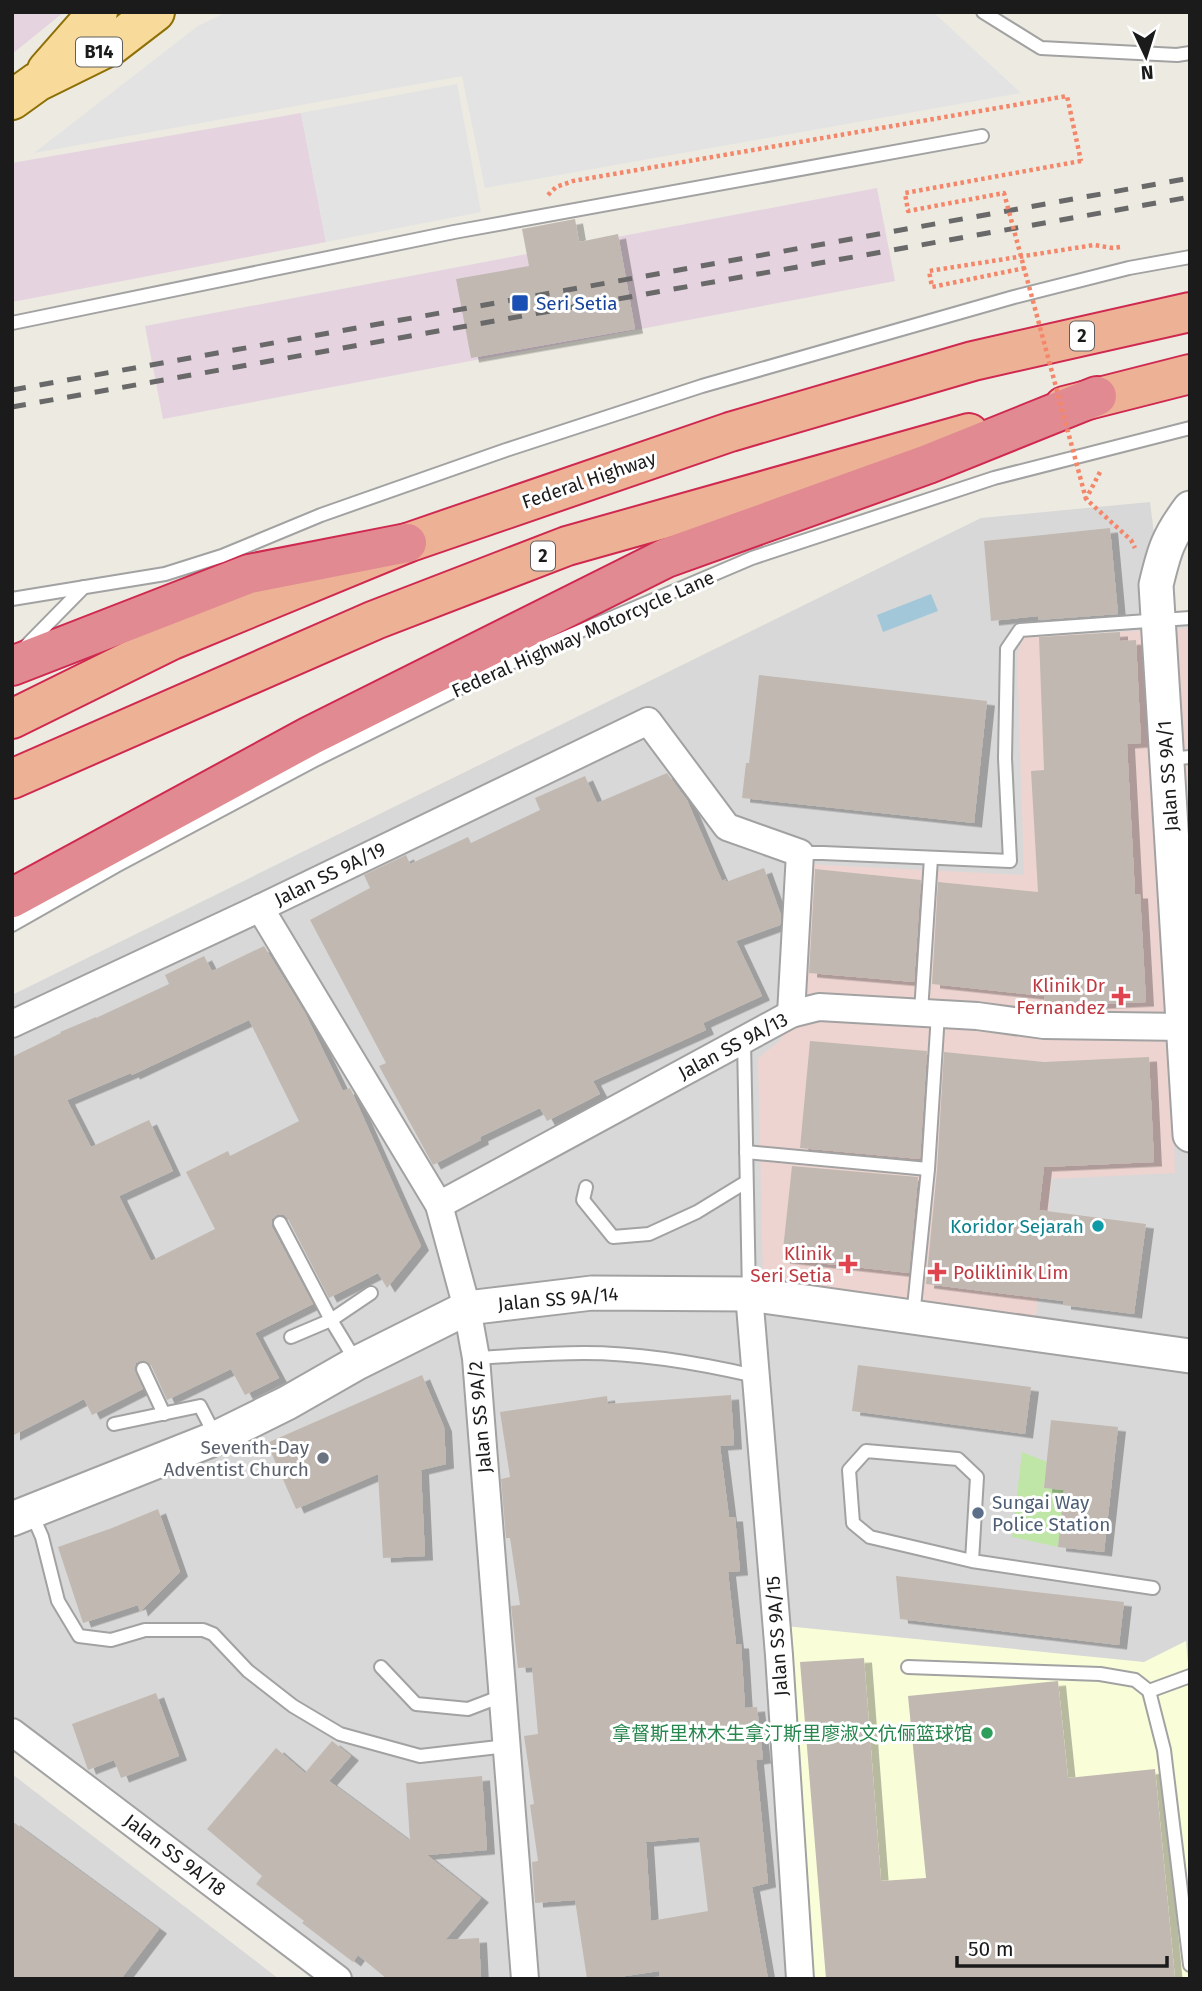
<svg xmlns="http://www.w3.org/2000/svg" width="1202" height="1991" font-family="'Fira Sans','Noto Sans SC',sans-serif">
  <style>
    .residential { fill: #d9d8d8 }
    .commercial { fill: #edd4d0 }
    .industrial { fill: #e5d3e0 }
    .education { fill: #f9fed9 }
    .grass { fill: #bfe6a7 }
    .parking { fill: #e3e3e3 }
    .water { fill: #a2c7d9 }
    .building { fill: #c1b9b1; fill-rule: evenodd; filter: url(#shadow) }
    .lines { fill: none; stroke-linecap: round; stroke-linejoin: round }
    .service-casing { stroke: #a2a2a2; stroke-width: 16 }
    .minor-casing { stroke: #a2a2a2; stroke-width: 30 }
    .tertiary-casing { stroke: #a2a2a2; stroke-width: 37 }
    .primary-casing { stroke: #8d6f05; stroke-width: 42 }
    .trunk-casing { stroke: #cf2950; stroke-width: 42 }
    .motorway-casing { stroke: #cf2950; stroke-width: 42 }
    .path { stroke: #f4876a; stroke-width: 4.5; stroke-dasharray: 3.5 3.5; stroke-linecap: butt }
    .service { stroke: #fff; stroke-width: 12 }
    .minor { stroke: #fff; stroke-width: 26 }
    .tertiary { stroke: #fff; stroke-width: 33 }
    .primary { stroke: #f8da9a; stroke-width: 38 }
    .trunk { stroke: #edb296; stroke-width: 38 }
    .motorway { stroke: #e28a91; stroke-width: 38 }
    .rail { stroke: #696969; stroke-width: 5; stroke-dasharray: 14 14; stroke-linecap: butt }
    .path-bridge { stroke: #f4876a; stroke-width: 4.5; stroke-dasharray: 3.5 3.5; stroke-linecap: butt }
    .transit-dot { fill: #1a4fb4; stroke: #fff; stroke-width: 2.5 }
    .health-dot { fill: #e0444e; stroke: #fff; stroke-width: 2.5 }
    .culture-dot { fill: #0f9aa8; stroke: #fff; stroke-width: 2.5 }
    .worship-dot { fill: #6b7280; stroke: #fff; stroke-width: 2.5 }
    .service-dot { fill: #5c6f8a; stroke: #fff; stroke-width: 2.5 }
    .leisure-dot { fill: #2e9e5b; stroke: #fff; stroke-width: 2.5 }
    .labels { text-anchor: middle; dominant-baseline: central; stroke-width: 6; stroke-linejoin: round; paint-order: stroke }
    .shield { fill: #fff; stroke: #5f5f5f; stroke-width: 2 }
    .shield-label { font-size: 18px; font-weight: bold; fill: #1b1b1b }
    .transit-label { font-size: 19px; fill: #164399; stroke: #fff; text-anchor: start }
    .street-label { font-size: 19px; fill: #1b1b1b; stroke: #fff }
    .health-label { font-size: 19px; fill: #be3a42; stroke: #fff; text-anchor: end }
    .culture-label { font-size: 19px; fill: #0d838f; stroke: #fff; text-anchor: end }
    .worship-label { font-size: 19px; fill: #5b616d; stroke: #fff; text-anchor: end }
    .service-label { font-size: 19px; fill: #4e5e75; stroke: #fff; text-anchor: start }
    .leisure-label { font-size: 19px; fill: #27864d; stroke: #fff; text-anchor: end }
  </style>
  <defs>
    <filter id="shadow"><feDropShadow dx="8" dy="4.5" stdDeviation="0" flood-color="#0004"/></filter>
  </defs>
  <rect width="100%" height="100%" fill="#eceae1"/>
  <g class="residential">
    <path d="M1150,502L1165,621L1190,620V1979H326L12,1743V995L981,518Z"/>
    <path d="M12,1774L210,1926L279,1979H12Z"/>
  </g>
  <path class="commercial" d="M1190,628V1133L1174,1135L1175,1173L1052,1179L1036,1316L763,1281L758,1058L781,1040L786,863L1024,875L1017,654L1024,637Z"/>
  <g class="industrial">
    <path d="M12,12H64L12,54Z"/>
    <path d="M301,113L326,242L12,302V163Z"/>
    <path d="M877,188L895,281L163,419L145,326Z"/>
  </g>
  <path class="education" d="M785,1626L1144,1662L1186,1641L1190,1686V1979H813Z"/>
  <path class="grass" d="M1022,1452L1047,1462L1044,1488L1064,1490L1058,1547L1012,1537Z"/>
  <g class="parking">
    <path d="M227,12H933L1021,93L485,188L462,76L34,153L198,26Z"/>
    <path d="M457,84L481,212L326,242L301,113Z"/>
  </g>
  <path class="water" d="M931,594L938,611L883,632L877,615Z"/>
  <g class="building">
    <path d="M575,219L579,242L618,234L635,329L471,358L456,279L529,266L522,229Z"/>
    <path d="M1110,528L1118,614L1038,620V616L991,621L984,541Z"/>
    <path d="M1120,632V641L1136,640L1141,743L1127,744L1135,894H1140L1146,1002L1045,1007L1044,996L932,984L938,882L1038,892L1031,771L1044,770L1039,637Z"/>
    <path d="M759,675L987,701L974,823L742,798L746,763H749Z"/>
    <path d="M667,773L687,800L722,881L726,879V882L764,868L781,915L780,925L736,941L762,996L703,1023L706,1030L593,1081L600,1094L547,1121L540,1108L480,1137L481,1140L433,1165L379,1066L386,1063L310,920L370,888L364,875L406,855L410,864L468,837L471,843L540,810L535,798L585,776L597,803Z"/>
    <path d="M815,869L921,880L914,982L809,973Z"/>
    <path d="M264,946L305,1013L343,1091L350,1088L352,1092L421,1246L387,1288L378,1273L329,1298L288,1219L284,1215H277L272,1219V1227L313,1304L255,1333L279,1378L245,1395L231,1369L167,1400L151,1365L144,1360L140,1361L136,1363L134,1369L143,1389L92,1415L84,1399L12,1436V1057L61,1033L60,1032L96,1017V1018L169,984L165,975L204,956L212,971ZM249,1020L299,1121L230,1156L228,1151L186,1172L215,1229L151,1261L119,1196L173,1171L149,1120L91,1147L67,1100L131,1073L132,1075Z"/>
    <path d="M810,1041L927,1051L920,1159L800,1148Z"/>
    <path d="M944,1052L1044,1062L1149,1057L1154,1162L1044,1167L1039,1210L1146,1224L1134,1314L1063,1305V1301L926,1284L937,1170Z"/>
    <path d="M792,1166L918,1177L909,1273L782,1259Z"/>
    <path d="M858,1365L1031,1387L1025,1434L852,1411Z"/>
    <path d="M422,1375L444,1427L446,1464L421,1470L425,1556L383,1558L378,1474L296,1509L267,1443Z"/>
    <path d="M731,1395L734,1445L720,1446L729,1517H735L740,1571L728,1572L736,1644H741L745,1708L757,1707L763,1759L756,1760L768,1883L752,1887L768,1979H660L659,1971L606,1979H587L575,1900L535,1903L532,1862L538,1861L530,1805L534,1804L524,1736L538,1734L532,1667L518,1668L511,1606L520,1605L510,1538H506L501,1479L510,1477L500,1412L607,1396L608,1404ZM699,1837L708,1911L651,1921L646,1842Z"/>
    <path d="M1051,1420L1118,1427L1104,1552L1058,1547L1064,1490L1044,1488Z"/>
    <path d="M158,1509L180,1572L140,1612L138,1605L83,1623L58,1547L112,1528Z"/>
    <path d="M896,1576L1124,1602L1119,1645L900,1619Z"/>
    <path d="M864,1658L881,1881L926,1878L908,1696L1058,1681L1068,1778L1155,1769L1175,1979H826L800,1662Z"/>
    <path d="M156,1693L179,1756L121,1778L114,1760L88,1770L72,1724Z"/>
    <path d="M332,1741L351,1756L329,1781L410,1841L406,1783L482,1776L487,1850L427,1855L481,1898L445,1940L479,1938L481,1979H387L358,1955L353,1962L302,1923L304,1921L256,1884L262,1876L207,1829L276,1748L305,1773Z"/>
    <path d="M12,1821L159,1929L121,1979H12Z"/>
  </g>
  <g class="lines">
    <g class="service-casing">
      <g id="service">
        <path d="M983,12L1041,48L1177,55L1190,53"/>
        <path d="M12,323L454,232L982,136"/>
        <path d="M12,599L165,574L222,556L321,515L506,450L702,386L1014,297L1129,268L1190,257"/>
        <path d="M25,647L84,587"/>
        <path d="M1168,759L1190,757"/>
        <path d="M800,853H823L1010,861L1005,758L1007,649L1020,630L1190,618"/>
        <path d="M12,925L116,866L317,759L545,646L752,558L994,478L1190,428"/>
        <path d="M921,1012L931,858"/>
        <path d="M744,1041L749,1294"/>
        <path d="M746,1152L928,1169"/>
        <path d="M586,1187L583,1200L613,1237L649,1234L697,1212L746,1182"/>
        <path d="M280,1223L331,1320L357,1363"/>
        <path d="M913,1317L928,1169L938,1014"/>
        <path d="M291,1337L331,1320L371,1293"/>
        <path d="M476,1358C512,1356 548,1353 584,1353C642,1353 699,1363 755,1376"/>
        <path d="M143,1369L164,1414"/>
        <path d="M114,1424L200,1406L216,1437"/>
        <path d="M32,1514L42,1537L58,1601L79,1636L111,1640L145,1630H203L213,1634L248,1671L293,1706L340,1734L420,1756L507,1746"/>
        <path d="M972,1561L977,1477L958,1459L866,1451L849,1470L853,1523L870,1537L972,1561L1153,1588"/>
        <path d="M381,1667L416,1704L468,1709L502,1696"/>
        <path d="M908,1667L1100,1674L1135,1680L1149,1691L1190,1676"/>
        <path d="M1149,1691L1164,1750L1190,1965"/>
      </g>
    </g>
    <g class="minor-casing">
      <g id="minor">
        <path d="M260,908L439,1205L467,1308L476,1358L525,1979"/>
        <path d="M12,1024L260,908L648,721L727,827L800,853L791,1014"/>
        <path d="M439,1205L791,1014L819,1007L977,1016L1044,1025L1184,1027"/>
        <path d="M749,1294L779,1655L800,1979"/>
        <path d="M12,1732L338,1979"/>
      </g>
    </g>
    <g class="tertiary-casing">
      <g id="tertiary">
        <path d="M1190,508C1168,537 1164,551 1156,585L1190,1135"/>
        <path d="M12,1519L216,1438L287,1403L357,1363L467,1308L592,1293L749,1294L1190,1356"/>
      </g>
    </g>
    <g class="primary-casing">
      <g id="primary">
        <path d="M47,70L98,12"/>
        <path d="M12,100L37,82L112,45L155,12"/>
      </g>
    </g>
    <g class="trunk-casing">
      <g id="trunk">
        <path d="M1064,406L1190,374"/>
        <path d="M12,719L172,640L407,543L730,432L973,361L1190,312"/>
        <path d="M12,779L375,620L567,546L969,433"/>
      </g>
    </g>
    <g class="motorway-casing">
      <g id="motorway">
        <path d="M12,666L249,574L407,543"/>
        <path d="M12,898L310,736L666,558L928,464L1097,396"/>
      </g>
    </g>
    <g class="path">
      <path d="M548,195L556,187L573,181L1067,96L1081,161"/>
      <path d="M1025,268L932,287L929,271L1094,245L1113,248L1120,247"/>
      <path d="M1100,472L1086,499L1131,540L1135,548"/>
    </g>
    <use href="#service" class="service"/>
    <use href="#minor" class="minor"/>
    <use href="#tertiary" class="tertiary"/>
    <use href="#primary" class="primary"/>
    <use href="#trunk" class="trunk"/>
    <use href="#motorway" class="motorway"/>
    <g class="rail">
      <path d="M12,390L1190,178"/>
      <path d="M12,407L1190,197"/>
    </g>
    <path class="path-bridge" d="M1081,161L905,193L908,211L1004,193L1086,499"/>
  </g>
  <rect class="transit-dot" x="511" y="294" width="18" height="18" rx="3.5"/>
  <g class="health-dot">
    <path d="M1117.5 985.5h7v7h7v7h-7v7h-7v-7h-7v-7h7z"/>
    <path d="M844.5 1253.5h7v7h7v7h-7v7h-7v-7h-7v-7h7z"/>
    <path d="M933.5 1261.5h7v7h7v7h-7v7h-7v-7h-7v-7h7z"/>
  </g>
  <circle class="culture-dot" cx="1098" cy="1226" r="7"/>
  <circle class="worship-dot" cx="323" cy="1458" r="7"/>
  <circle class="service-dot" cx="978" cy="1513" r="7"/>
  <circle class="leisure-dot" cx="987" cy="1733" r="7"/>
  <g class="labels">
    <g class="shield">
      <rect x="76" y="37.5" width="46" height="29" rx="5"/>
      <rect x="1070" y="321.5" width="24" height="29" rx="5"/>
      <rect x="531" y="541.5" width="24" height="29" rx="5"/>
    </g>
    <g class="shield-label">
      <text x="99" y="52">B14</text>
      <text x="1082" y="336">2</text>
      <text x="543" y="556">2</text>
    </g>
    <g class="transit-label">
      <text x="536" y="303">Seri Setia</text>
    </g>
    <g class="street-label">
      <text transform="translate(589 480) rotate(-19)">Federal Highway</text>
      <text transform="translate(583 634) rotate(-24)">Federal Highway Motorcycle Lane</text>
      <text transform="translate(1168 776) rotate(-94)">Jalan SS 9A/1</text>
      <text transform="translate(330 874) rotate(-26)">Jalan SS 9A/19</text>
      <text transform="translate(733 1046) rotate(-28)">Jalan SS 9A/13</text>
      <text transform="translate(558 1299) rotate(-5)">Jalan SS 9A/14</text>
      <text transform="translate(480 1417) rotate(-95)">Jalan SS 9A/2</text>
      <text transform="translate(777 1636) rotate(-94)">Jalan SS 9A/15</text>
      <text transform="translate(175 1855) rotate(37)">Jalan SS 9A/18</text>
    </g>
    <g class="health-label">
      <text x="1105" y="985">Klinik Dr<tspan x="1105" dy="22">Fernandez</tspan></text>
      <text x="832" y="1253">Klinik<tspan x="832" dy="22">Seri Setia</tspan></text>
      <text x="953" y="1272" text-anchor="start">Poliklinik Lim</text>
    </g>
    <g class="culture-label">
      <text x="1084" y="1226">Koridor Sejarah</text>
    </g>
    <g class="worship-label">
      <text x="309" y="1447">Seventh-Day<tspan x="309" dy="22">Adventist Church</tspan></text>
    </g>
    <g class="service-label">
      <text x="992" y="1502">Sungai Way<tspan x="992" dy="22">Police Station</tspan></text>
    </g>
    <g class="leisure-label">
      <text x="973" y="1733">拿督斯里林木生拿汀斯里廖淑文伉俪篮球馆</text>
    </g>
  </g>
  <rect width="1202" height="1991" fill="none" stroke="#1b1b1b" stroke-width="28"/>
  <g transform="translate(1146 56) rotate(176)" stroke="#ffffff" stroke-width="5" paint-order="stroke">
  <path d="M0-5L12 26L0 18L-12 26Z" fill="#1b1b1b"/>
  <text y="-10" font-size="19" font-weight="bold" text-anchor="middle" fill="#1b1b1b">N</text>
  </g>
  <path d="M957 1956v10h210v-10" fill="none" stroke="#1b1b1b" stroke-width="3.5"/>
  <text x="968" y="1956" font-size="21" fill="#1b1b1b" stroke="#ffffff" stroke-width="5" paint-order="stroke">50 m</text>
</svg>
